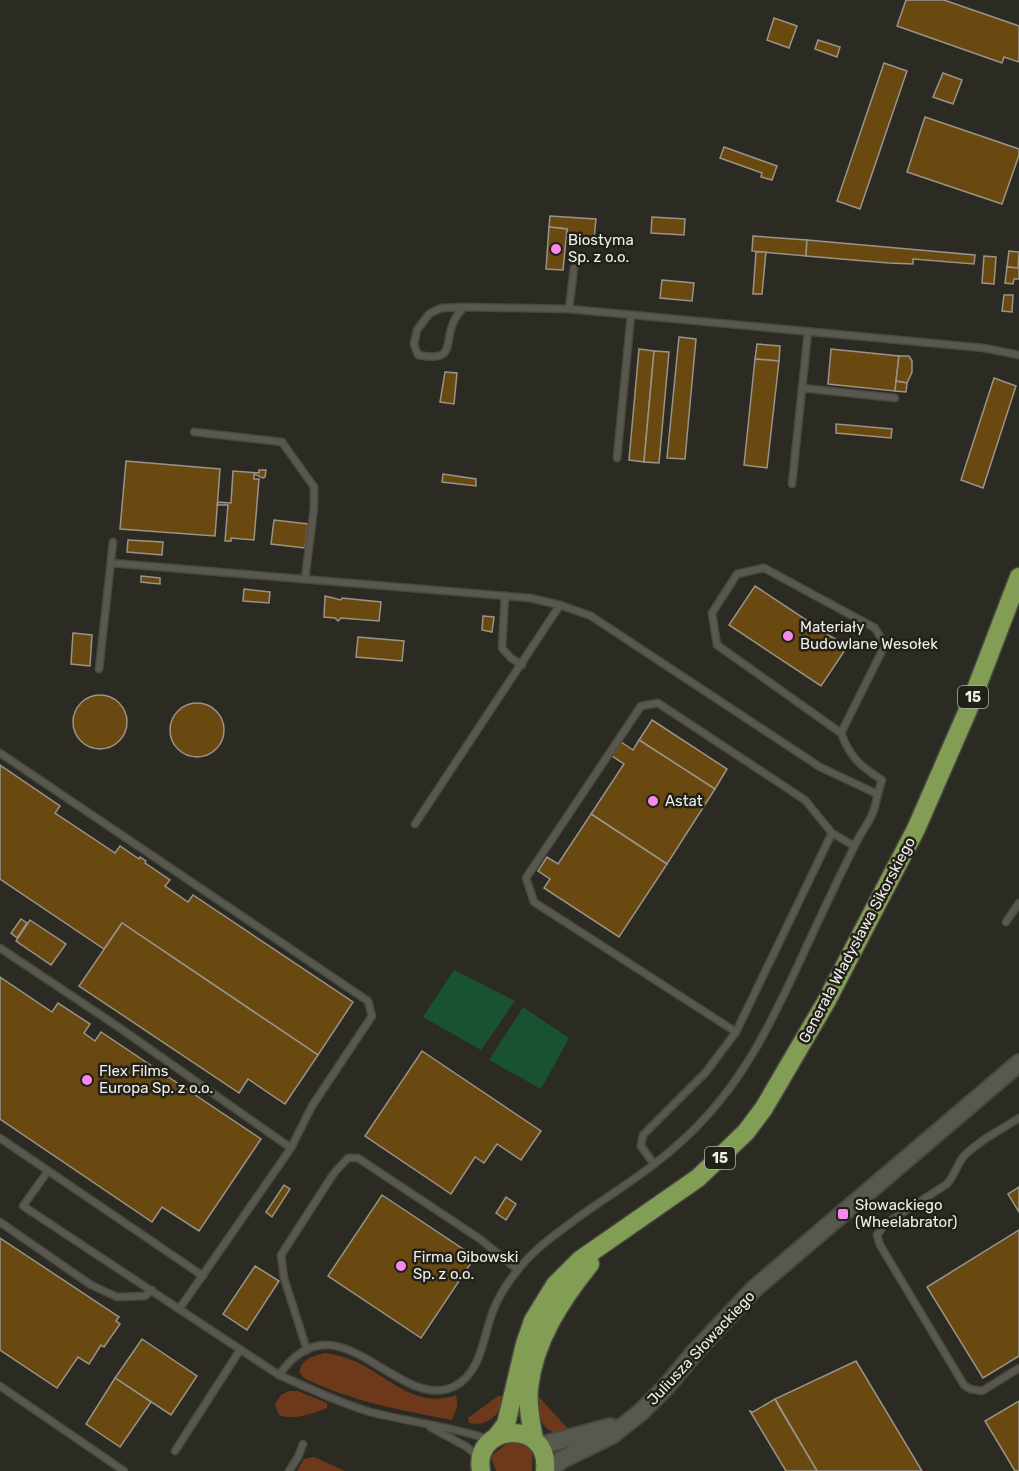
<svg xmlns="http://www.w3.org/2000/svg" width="1019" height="1471" font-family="Rubik,sans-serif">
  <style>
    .green { fill: #6d391a }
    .water { fill: #185231 }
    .building { fill: #6a4911; stroke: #99938a; stroke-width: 1.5 }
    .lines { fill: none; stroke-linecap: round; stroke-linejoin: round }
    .lane-casing { stroke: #494841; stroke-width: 9 }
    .secondary-casing { stroke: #494841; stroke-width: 20 }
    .primary-casing { stroke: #494841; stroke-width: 21 }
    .lane { stroke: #59584f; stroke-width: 6 }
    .secondary { stroke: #59584f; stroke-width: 16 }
    .primary { stroke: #819e54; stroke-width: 18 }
    .poi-dot { fill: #f788ec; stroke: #222119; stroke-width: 2 }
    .labels { text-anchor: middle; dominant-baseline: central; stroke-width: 5; stroke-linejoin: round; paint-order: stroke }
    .shield { fill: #222119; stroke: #b2b0ab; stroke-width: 1.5 }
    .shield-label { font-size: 14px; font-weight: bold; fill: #efeee9 }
    .poi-label { font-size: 15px; fill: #efeee9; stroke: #222119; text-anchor: start }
    .street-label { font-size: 15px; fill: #efeee9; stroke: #222119 }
  </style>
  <rect width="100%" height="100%" fill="#2c2b23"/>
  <g class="green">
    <path d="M325,1353C337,1355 349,1358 361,1364C391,1380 418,1409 456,1395C459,1409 456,1409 452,1420C401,1410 352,1402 304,1378L300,1373C300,1359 313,1356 325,1353Z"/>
    <path d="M289,1391H298L327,1403V1408C313,1413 294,1421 279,1415L275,1404L281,1395Z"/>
    <path d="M498,1396H502C502,1415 487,1427 469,1423L468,1418Z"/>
    <path d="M537,1398H540L570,1431C543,1439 539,1419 537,1398Z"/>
    <path d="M511,1441C534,1440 533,1454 532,1471H496L491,1456Z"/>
    <path d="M314,1457L345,1471H297L304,1459Z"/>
  </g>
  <g class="water">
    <path d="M454,970L515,1001L481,1050L423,1017Z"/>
    <path d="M523,1007L569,1038L541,1089L489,1060Z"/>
  </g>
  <g class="building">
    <path d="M906,0H944L1019,26V62L1004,57L1002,63L897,26Z"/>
    <path d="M774,18L797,26L789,48L767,40Z"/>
    <path d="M818,40L840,47L837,57L815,49Z"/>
    <path d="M884,63L907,71L860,209L837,201Z"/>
    <path d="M943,73L962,80L953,104L933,97Z"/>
    <path d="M925,117L1019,149V155L1002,204L907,172Z"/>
    <path d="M724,147L777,166L772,180L761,177L762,173L720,158Z"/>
    <path d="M550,216L596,219L594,239L567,237V229L549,227Z"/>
    <path d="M652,217L685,219L684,235L651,233Z"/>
    <path d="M549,227L567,229L563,270L546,269Z"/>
    <path d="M753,236L807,240L806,256L752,251Z"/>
    <path d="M807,240L975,255L974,264L913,259V264L889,263L806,256Z"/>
    <path d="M1009,251L1019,252L1018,268L1007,267Z"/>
    <path d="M756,252H766L762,294H753Z"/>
    <path d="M984,256L996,257L994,284L982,283Z"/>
    <path d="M1007,267L1019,268V279H1014L1013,284L1005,283Z"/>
    <path d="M662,280L694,283L692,301L660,298Z"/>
    <path d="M1004,295H1013L1012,312L1002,311Z"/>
    <path d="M679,337L696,339L685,459L667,458Z"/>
    <path d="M757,344L780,346L779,361L755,359Z"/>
    <path d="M639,349L654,351L644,462L629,460Z"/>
    <path d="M831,349L899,356L895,391L828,384Z"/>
    <path d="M654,351L669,352L659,463L644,462Z"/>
    <path d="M899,356H909L912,361V372L907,383L896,381Z"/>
    <path d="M755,359L779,361L767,468L744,465Z"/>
    <path d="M445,372L457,373L454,404L440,402Z"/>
    <path d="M994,378L1016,386L983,488L961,480Z"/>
    <path d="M896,381L907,383L906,392L895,391Z"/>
    <path d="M836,424L892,429L891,438L836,433Z"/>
    <path d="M126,461L220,469L215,536L120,529Z"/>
    <path d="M259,470H266L265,477L263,478L254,474V479H259L254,540L231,538V541H225L228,505H217L218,502L231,503L233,471L259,473Z"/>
    <path d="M443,474L476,479V486L442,482Z"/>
    <path d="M274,520L308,524L305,548L271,544Z"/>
    <path d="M128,540L163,542L162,555L127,552Z"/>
    <path d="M141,576L160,578V584L141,582Z"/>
    <path d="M755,586L847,647L821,686L729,625Z"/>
    <path d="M244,589L270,592L269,603L243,601Z"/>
    <path d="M325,596L341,600L342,598L381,602L379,621L341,618L338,621L335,618L324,617Z"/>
    <path d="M483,616L494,617L492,632L482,630Z"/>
    <path d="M73,633L92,635L90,666L71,664Z"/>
    <path d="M358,637L404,641L402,661L356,657Z"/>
    <circle cx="100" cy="722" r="27"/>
    <circle cx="197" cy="730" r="27"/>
    <path d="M652,720L727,769L715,789L639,740Z"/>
    <path d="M639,740L715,789L667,864L591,814L624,764L612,756L621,742L633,750Z"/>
    <path d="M0,765L60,806L55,813L115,853L120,846L139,859L140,857L146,861L145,863L170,880L165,886L188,902L193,895L353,1002L318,1055L122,923L104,949L0,879Z"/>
    <path d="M591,814L667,864L619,937L544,888L550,879L538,871L547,857L558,864Z"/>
    <path d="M21,919L27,923L17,938L11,933Z"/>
    <path d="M30,920L66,944L51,965L16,941Z"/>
    <path d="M122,923L318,1055L285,1104L248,1079L239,1093L79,986Z"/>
    <path d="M0,977L52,1012L58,1003L90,1024L84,1033L95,1041L101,1032L261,1139L199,1231L162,1207L152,1222L0,1119Z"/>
    <path d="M422,1051L541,1131L521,1160L497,1144L484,1163L475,1157L451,1194L365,1136Z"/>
    <path d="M284,1185L290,1189L272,1217L266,1212Z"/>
    <path d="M1019,1187V1212L1008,1194Z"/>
    <path d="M382,1195L475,1257L421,1338L328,1276Z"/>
    <path d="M506,1197L516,1204L506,1220L496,1213Z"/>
    <path d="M1019,1230V1356L983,1378L927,1287Z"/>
    <path d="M0,1238L119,1317L116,1321L120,1324L104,1347L101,1345L89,1364L78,1357L57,1388L0,1350Z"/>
    <path d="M255,1266L279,1281L247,1330L223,1314Z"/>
    <path d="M142,1339L197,1376L171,1415L115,1378Z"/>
    <path d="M856,1361L922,1471H817L775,1399Z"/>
    <path d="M115,1378L151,1402L120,1447L86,1424Z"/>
    <path d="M775,1399L779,1407L817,1471H786L750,1411L753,1412Z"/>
    <path d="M1019,1401V1471H1015L985,1421Z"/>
  </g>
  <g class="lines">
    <g class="lane-casing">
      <g id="lane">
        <path d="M464,307C461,311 457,315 455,319C442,341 459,363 418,355L414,344L417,330L429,314L441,308L464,307L569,309L984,348L1019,355"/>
        <path d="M569,309L574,268"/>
        <path d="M802,388L895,398"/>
        <path d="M194,432L282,442L314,487V508L305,579"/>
        <path d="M617,458L631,315"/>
        <path d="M792,484L808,332"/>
        <path d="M111,563L530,598L560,605L591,616L820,767L877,794"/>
        <path d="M505,596L502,648L511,658L522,665"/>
        <path d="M99,669L113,542"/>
        <path d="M0,753L368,1001L372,1016L312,1106L291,1148"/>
        <path d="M415,824L560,605"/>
        <path d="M1006,922L1019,903"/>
        <path d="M0,948L117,1026L291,1148L180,1308"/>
        <path d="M736,1032L534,902L526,878L641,706L658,703L805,800L832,833L854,846"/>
        <path d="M1019,1118C1001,1130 979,1140 964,1156C957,1164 955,1175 947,1184L885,1224L877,1235L880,1245L964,1385L970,1389L982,1391L1019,1368"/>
        <path d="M0,1138L203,1276"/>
        <path d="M654,1164L641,1146L643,1135L706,1072L736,1032L832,833"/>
        <path d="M48,1171L23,1206L279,1375C309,1388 339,1403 370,1412C409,1422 450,1426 488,1439"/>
        <path d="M0,1222L91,1285L117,1297L145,1296L152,1290"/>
        <path d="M307,1350L284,1278L281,1255L334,1173L348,1158H358L480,1239L518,1270"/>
        <path d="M279,1375C338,1290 398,1415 455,1386C482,1372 483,1336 493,1311C499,1295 510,1279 521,1266C536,1248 557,1233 576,1219C612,1193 651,1170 684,1139C750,1079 780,1003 817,924C830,896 843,869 857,841C862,831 869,823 873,812C877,802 878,790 882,780C860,766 850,757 841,733L885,645L875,628L764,568L737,574L712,613L717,645L841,733"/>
        <path d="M0,1386L124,1471"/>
        <path d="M430,1427L467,1447L477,1456"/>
        <path d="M175,1451L240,1350"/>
        <path d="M289,1471L298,1457L303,1444"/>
      </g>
    </g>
    <g class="secondary-casing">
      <g id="secondary">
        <path d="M540,1446L610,1427"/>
        <path d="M548,1471L561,1460L612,1435L641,1412L666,1387L695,1352L754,1289L1019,1063"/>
      </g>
    </g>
    <g class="primary-casing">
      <g id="primary">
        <path d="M497,1436L506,1424L525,1344L533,1321L555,1285L580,1260L698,1178L746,1132L764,1108L826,1002L916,829L968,710L1019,577"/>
        <path d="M534,1439C531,1423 527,1405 529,1388C534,1341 561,1300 590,1264"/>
        <path d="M481,1471C472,1423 551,1418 545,1471"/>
      </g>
    </g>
    <use href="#lane" class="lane"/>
    <use href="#secondary" class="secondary"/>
    <use href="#primary" class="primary"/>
  </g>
  <g class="poi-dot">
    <circle cx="556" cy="249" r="6"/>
    <circle cx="788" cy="636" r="6"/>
    <circle cx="653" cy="801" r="6"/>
    <circle cx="87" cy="1080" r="6"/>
    <rect x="837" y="1208" width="12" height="12" rx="3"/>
    <circle cx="401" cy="1266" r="6"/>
  </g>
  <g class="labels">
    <g class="shield">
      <rect x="958" y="686" width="30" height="22" rx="4.5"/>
      <rect x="705" y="1147" width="30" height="22" rx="4.5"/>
    </g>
    <g class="shield-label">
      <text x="973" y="697">15</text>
      <text x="720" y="1158">15</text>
    </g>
    <g class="poi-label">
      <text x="568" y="240">Biostyma<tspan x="568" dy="17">Sp. z o.o.</tspan></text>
      <text x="800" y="627">Materiały<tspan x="800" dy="17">Budowlane Wesołek</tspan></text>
      <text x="665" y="801">Astat</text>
      <text x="99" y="1071">Flex Films<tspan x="99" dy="17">Europa Sp. z o.o.</tspan></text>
      <text x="855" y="1205">Słowackiego<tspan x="855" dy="17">(Wheelabrator)</tspan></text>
      <text x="413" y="1257">Firma Gibowski<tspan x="413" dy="17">Sp. z o.o.</tspan></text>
    </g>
    <g class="street-label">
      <text transform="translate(857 940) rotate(-62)">Generała Władysława Sikorskiego</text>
      <text transform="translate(701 1348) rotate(-47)">Juliusza Słowackiego</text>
    </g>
  </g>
</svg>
